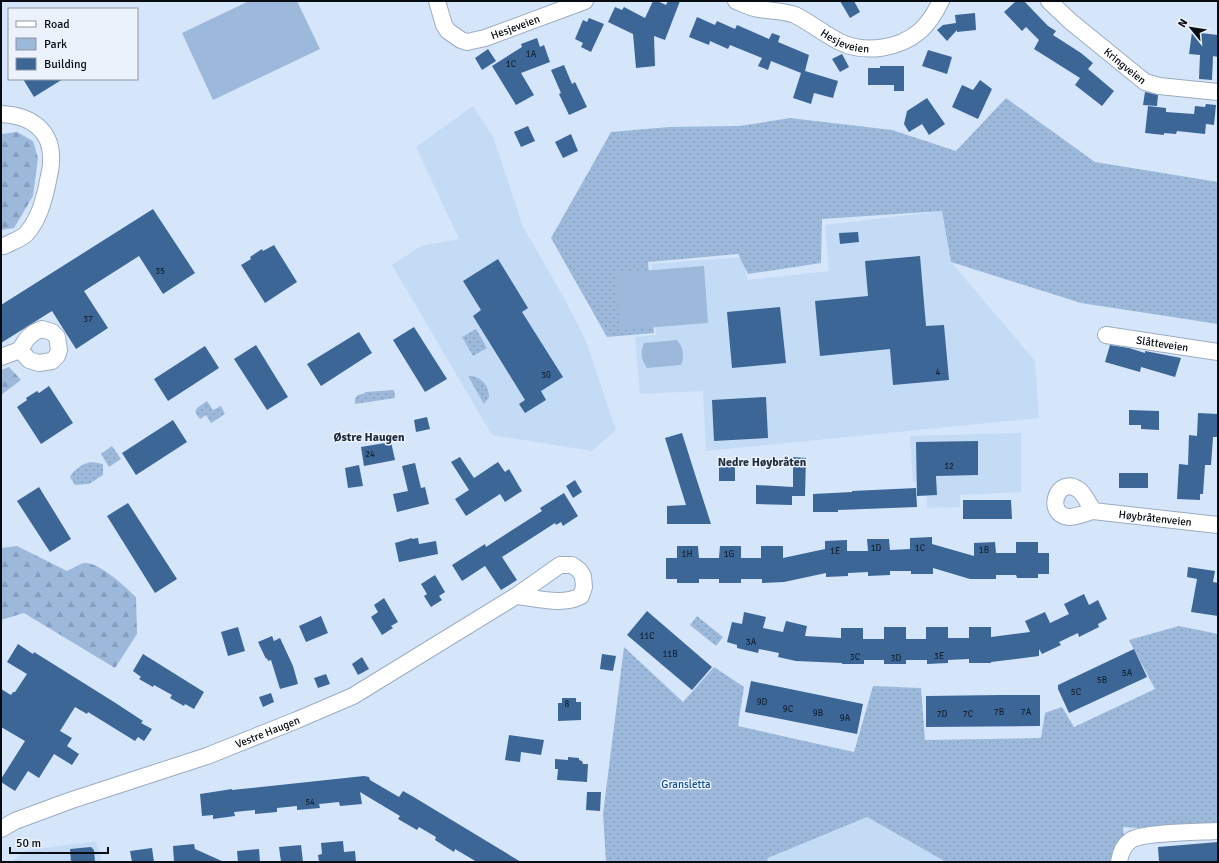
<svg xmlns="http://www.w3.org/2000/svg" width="1219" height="863" font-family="Signika,sans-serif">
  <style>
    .built { fill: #c4dbf5 }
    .green { fill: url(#green-dots) }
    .forest { fill: url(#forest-firs) }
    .pitch { fill: #9cb9db }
    .building { fill: #3b6696 }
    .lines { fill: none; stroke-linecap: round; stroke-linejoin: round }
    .street-casing { stroke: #9bacbf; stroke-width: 18 }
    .street { stroke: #fff; stroke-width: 16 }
    .labels { text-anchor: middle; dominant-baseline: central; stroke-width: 3; stroke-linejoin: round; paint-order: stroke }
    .number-label { font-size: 9px; fill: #142334 }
    .street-label { font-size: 11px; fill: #070d13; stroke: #ebf2fb }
    .park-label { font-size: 11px; fill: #0f5190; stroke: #ebf2fb }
    .neighbourhood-label { font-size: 12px; font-weight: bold; fill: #212e3e; stroke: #ebf2fb }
  </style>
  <defs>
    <pattern id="green-dots" width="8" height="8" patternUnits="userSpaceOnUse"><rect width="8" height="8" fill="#9cb9db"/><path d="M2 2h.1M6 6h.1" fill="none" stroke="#859ebb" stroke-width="1.8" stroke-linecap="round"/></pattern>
    <pattern id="forest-firs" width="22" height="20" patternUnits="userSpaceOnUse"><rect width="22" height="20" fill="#9cb9db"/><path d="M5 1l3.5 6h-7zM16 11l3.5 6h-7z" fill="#859ebb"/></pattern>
  </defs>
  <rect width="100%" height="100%" fill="#d5e6fb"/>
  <g class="built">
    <path d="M473,106L493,137L523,227L563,296L586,341L616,430L592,451L492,435L392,265L421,246L459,239L416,147Z"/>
    <path d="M942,211L951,262L1035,361L1039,418L706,451L703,391L640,394L635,337L656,335L651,264L744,257L747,280L829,271L825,225Z"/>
    <path d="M1021,433V492L960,495V507L927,508L926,481L913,482L910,436Z"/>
    <path d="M867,817L946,862H771L768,858Z"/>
    <path d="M89,842H96L101,857L100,862H11L24,852L30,850Z"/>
  </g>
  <g class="green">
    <path d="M1006,98L1095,162L1218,182V324L1081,303L951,262L942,211L822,219L821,263L748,274L738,254L648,262L654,333L607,337L551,238L611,132L669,127L740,126L790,118L892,130L956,151Z"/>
    <path d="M476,329L487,348L473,356L462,337Z"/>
    <path d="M468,376C480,375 489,385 489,397L484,404Z"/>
    <path d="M394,390L395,398L355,404V398L358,395L363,394L366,392Z"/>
    <path d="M207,401L213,410L221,406L225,414L211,423L206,415L200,419L195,412L197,408Z"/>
    <path d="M112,446L121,459L109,467L101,454Z"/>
    <path d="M91,462L103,464V475L89,484L75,485L70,477C73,470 84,463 91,462Z"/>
    <path d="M697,616L723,637L716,646L690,625Z"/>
    <path d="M1179,626L1218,634V833L1123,827L1127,862H946L867,817L768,858L767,862H606L603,814L624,647L683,702L714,667L744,687L738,726L854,752L873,686L921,688L925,740L1041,738L1045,713L1062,707L1074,727L1155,689L1129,640Z"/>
  </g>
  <g class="forest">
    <path d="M17,132L33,141L38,158L33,196L14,228L1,230V134Z"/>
    <path d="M9,367L21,380L1,395V370Z"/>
    <path d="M17,546L67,571C72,569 79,564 84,563C100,562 125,587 136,597L137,634L115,668L24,613L1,620V548Z"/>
  </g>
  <g class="pitch">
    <path d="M249,1H297L320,49L213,100L182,33Z"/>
    <path d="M704,266L708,323L620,330L615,273Z"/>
    <path d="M677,340C683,347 685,356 681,365L647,368C641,359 640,353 644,343Z"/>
  </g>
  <g class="building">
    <path d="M653,1H657L666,5L668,1H680L665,40L654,36L655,66L636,68L633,34L608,22L615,7L622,10L624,7L645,18Z"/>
    <path d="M840,1H854L860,12L850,18Z"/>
    <path d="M1016,1H1024L1048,26L1056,31L1053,35L1081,53L1093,63L1088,69L1114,91L1102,106L1075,85L1080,78L1034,49L1039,40L1026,27L1022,31L1004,12Z"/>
    <path d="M975,13L976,30L957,32V30L947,41L937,30L943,25L956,23L955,15Z"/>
    <path d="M697,17L715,25L717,21L735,29L737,25L769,39L772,33L780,36L778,42L809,55L805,71L838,81L833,98L814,93L811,104L793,98L801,73L771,61L768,70L758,66L762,58L730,45L728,49L710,41L709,45L689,37Z"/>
    <path d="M589,18L604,24L591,52L581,47L583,43L575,39L583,20L587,22Z"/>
    <path d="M1192,32L1218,35V57L1213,56L1212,80L1199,79L1200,55L1189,54Z"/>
    <path d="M537,38L540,47L544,45L550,62L521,73L534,95L516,105L492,66L522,47L521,44Z"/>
    <path d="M488,49L496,61L482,70L475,58Z"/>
    <path d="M928,50L952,57L947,74L922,66Z"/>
    <path d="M842,54L849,67L840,72L832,59Z"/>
    <path d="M564,65L572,84L575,82L587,107L569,115L559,94L561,93L551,70Z"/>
    <path d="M880,66H904V91H894V85H868V68H880Z"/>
    <path d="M23,79H63L34,97Z"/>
    <path d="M980,80L992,89L978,119L952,107L962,85L973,90Z"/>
    <path d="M1145,92L1158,95L1157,106L1143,105Z"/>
    <path d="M927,98L945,124L929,135L922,124L909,132L904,124L907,111Z"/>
    <path d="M1206,104L1216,105L1214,125L1206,124L1205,134L1177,131L1176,134L1164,133V135L1145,133L1148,106L1166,108V112L1194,114L1195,106L1205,107Z"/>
    <path d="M528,126L535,141L521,147L514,132Z"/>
    <path d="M571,134L578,151L563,158L555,142Z"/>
    <path d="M153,209L195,273L163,294L139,256L84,291L108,328L76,349L52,311L1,343V305Z"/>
    <path d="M858,232L859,242L840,244L839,233Z"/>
    <path d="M274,245L297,282L265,303L241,265L251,259L250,257L262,249L263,251Z"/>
    <path d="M920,256L926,326L944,325L949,380L893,385L890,349L820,356L815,301L868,296L865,261Z"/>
    <path d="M498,259L528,308L522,312L563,377L541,391L546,400L525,413L519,404L525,400L473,316L481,310L463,281Z"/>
    <path d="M780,307L786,363L732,368L727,312Z"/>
    <path d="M414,327L447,379L425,392L393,340Z"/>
    <path d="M359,332L372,353L321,386L307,364Z"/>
    <path d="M256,345L288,397L267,410L234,359Z"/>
    <path d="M1110,345L1129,348L1145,353V351L1181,358L1175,377L1141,367L1140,372L1105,362Z"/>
    <path d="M205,346L219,368L168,401L154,379Z"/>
    <path d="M49,386L73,423L41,444L17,407L27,400L26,398L37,391L39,393Z"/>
    <path d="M766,397L768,438L714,441L712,400Z"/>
    <path d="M1129,410L1159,411V430L1141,429V425H1129Z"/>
    <path d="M1198,413L1218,414V437H1213L1211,465H1205L1203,494H1200V500L1177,499L1179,464L1188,465L1189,435L1197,436Z"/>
    <path d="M427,417L430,429L416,432L414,420Z"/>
    <path d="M173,420L187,442L136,475L122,453Z"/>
    <path d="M682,433L693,468L711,524H667V506L686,505L665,438Z"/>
    <path d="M978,441V475L936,476L937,495L917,496L916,442Z"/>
    <path d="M391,442L395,460L364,466L361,447Z"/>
    <path d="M460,457L474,478L498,462L505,472L509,469L522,491L505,502L500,494L466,516L455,499L469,490L451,462Z"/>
    <path d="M793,457L806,458L805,496H792V505L756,504V485L793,487Z"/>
    <path d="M415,463L421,488L425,487L429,504L397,512L393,494L408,491L402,466Z"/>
    <path d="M359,465L363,486L348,488L345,468Z"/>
    <rect x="719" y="467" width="16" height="14"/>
    <rect x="1119" y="473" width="29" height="15"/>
    <path d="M575,480L582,492L573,498L566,486Z"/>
    <path d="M39,487L71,539L50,552L17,501Z"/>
    <path d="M916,488L917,507L838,510V512H813V494L852,492V491Z"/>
    <path d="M564,493L578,516L563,526L561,522L556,525L555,523L502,557L517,580L501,590L485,566L462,581L452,565L485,544L486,547L542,511L540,508Z"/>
    <path d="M963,500H1011L1012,519H963Z"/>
    <path d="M128,503L177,579L155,593L107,516Z"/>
    <path d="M932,537V544L974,556V543L995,542L996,553H1016V542H1038V553H1049V574H1038V578H1017L1016,575H996V579H970L933,568V574H911V571H890V575L868,576V572L848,573V576L826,577V573L784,582L762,583V579H741V583H719V579H699V583H677V579H666V558H677V546H698L699,558H719L720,546H741V558H761V546H783V558L825,549V541L847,540V551H868L867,539H889L890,550L910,549V538Z"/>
    <path d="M412,538V539L418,538L419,544L436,541L438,554L399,562L395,543Z"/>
    <path d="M1188,567L1215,571L1213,582L1218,583V616L1191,612L1197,579L1187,577Z"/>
    <path d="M435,575L445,592L439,596L442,600L431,607L424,596L427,594L421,584Z"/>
    <path d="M1084,594L1089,605L1098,600L1107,619L1098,624L1099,627L1079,637L1078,633L1059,642L1061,645L1042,654L1039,649V656L991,662V663H969V659L948,660V663L927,664V660H906V664H884V660H864V664H842V663L796,661L778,657L779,653L759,649L758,653L737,648V645L727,642L732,622L742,624L744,612L766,617L763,628L783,632L786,621L807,626L805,636L841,638V628H863V639H884V627H906V639H926V627H948V638H969V627H991V637L1030,632L1025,621L1045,612L1050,623L1069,614L1064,604Z"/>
    <path d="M384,598L398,622L391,626L393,628L382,635L371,617L378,612L374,605Z"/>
    <path d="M647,611L712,667L692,690L627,635Z"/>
    <path d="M321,616L328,633L306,642L299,626Z"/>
    <path d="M238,627L245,651L228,656L221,632Z"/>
    <path d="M272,636L274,641L280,638L293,666L298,684L280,689L271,660L268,661L267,658L266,659L258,642Z"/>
    <path d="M18,644L33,654L34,652L114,702L143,721L141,723L152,729L144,741L138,737L135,741L88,712L87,714L75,707L60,731L72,738L67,746L79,754L72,765L54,754L39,778L28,771L15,791L1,782V779L25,741L1,727V689L11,695L13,692H15L27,674L7,662Z"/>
    <path d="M1134,649L1147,677L1069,713L1058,689V685Z"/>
    <path d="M143,654L204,692L194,709L185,704L184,706L170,698L172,695L154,685L153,687L139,679L141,677L133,671Z"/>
    <path d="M602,654L616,656L613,671L600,669Z"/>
    <path d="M362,657L369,669L358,675L352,664Z"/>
    <path d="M326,674L330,684L318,688L314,678Z"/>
    <path d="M751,681L863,704L857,734L745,712Z"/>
    <path d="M271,693L274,702L263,707L259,697Z"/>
    <path d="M1001,695H1040V726L926,727V696Z"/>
    <path d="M562,698H576V702H581V720L558,721V703H562Z"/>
    <path d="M509,735L544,740L541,755L521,752L520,762L505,760Z"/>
    <path d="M568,757L579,758V760L582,761L583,764H588L587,782L557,780L558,769H555V759L568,760Z"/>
    <path d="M364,776L369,777L370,780L399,797L403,791L412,796L521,862H477L455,849L454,852L435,840L436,837L419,827L417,830L398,819L400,816L360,792L362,804L340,806L339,802L319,804L320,808L297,810V806L277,808V812L255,814V810L234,812L235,816L213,819V815L202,816L200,794L232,789V790Z"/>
    <path d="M587,792H601L600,811L586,810Z"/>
    <path d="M343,841L344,852L355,851L356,862H319L318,855L322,854L321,843Z"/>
    <path d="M1218,842V862H1159L1158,847Z"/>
    <path d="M194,844L195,849L224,862H174L173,846Z"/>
    <path d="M301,845L303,862H281L279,847Z"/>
    <path d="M91,847L94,850L95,862H71L70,849Z"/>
    <path d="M152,848L154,862H132L130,851Z"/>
    <path d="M259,849L260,862H238L237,851Z"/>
  </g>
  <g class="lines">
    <g class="street-casing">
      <g id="street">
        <path id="s1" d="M437,1L444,25L448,31L461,40L467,42L485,38L585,1"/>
        <path id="s2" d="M736,1C744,4 751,8 759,9C770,11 785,11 795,15C811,23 824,34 840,42C865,54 899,49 920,31C929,23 936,11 941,1"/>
        <path id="s3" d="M1049,1L1070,21L1145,82L1159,86L1218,92"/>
        <path d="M1,114C30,115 53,130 51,162C51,170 48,179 47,186C43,203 38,221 26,234C21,239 11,242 4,246H1"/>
        <path d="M42,329L52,332L57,337L59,350L57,356L52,361L39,363L29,360L20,350C26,339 30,333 42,329Z"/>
        <path id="s4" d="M1106,335L1218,352"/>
        <path d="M1,357L20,350"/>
        <path id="s5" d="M1093,511C1089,504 1085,495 1079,490C1057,474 1044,515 1069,517C1077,517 1085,513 1093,511L1218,525"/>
        <path id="s6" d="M1,829L15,821L69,801L207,756L297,720L353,696L516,596L560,565H572L579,570L583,576L584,587L581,596C562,606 537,598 516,596"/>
        <path d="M1119,862C1120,854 1124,845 1131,840C1143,832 1200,832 1218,831"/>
      </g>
    </g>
    <use href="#street" class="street"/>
  </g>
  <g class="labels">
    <g class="number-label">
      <text x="531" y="54">1A</text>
      <text x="511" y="64">1C</text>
      <text x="160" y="271">35</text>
      <text x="88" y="319">37</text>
      <text x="938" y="372">4</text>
      <text x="546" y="375">30</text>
      <text x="370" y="454">24</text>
      <text x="949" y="466">12</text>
      <text x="876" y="548">1D</text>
      <text x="920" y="548">1C</text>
      <text x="984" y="550">1B</text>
      <text x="835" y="551">1E</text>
      <text x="687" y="554">1H</text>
      <text x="729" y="554">1G</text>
      <text x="647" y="636">11C</text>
      <text x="751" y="642">3A</text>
      <text x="670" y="654">11B</text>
      <text x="939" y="656">3E</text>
      <text x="855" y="657">3C</text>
      <text x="896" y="658">3D</text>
      <text x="1127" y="673">5A</text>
      <text x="1102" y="680">5B</text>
      <text x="1076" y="692">5C</text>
      <text x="762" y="702">9D</text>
      <text x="567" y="704">8</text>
      <text x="788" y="709">9C</text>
      <text x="999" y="712">7B</text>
      <text x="1026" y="712">7A</text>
      <text x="818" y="713">9B</text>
      <text x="942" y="714">7D</text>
      <text x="968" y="714">7C</text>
      <text x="845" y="718">9A</text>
      <text x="310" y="802">54</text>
    </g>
    <g class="street-label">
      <text stroke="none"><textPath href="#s1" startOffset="105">Hesjeveien</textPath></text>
      <text stroke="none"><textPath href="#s2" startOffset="118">Hesjeveien</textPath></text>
      <text stroke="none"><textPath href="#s3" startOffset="100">Kringveien</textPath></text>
      <text stroke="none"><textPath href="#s4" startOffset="57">Slåtteveien</textPath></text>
      <text stroke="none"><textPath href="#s5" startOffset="169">Høybråtenveien</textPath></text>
      <text stroke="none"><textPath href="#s6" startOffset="284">Vestre Haugen</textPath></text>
    </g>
    <g class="park-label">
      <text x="686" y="784">Gransletta</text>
    </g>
    <g class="neighbourhood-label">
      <text x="369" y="437">Østre Haugen</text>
      <text x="762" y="462">Nedre Høybråten</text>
    </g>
  </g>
  <rect width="1219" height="863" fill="none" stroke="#070d13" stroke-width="4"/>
  <rect x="8" y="8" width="130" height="72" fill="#ebf2fb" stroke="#90969e"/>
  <rect x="16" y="21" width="20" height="6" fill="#ffffff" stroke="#90969e"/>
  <text x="44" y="28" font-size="12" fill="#070d13">Road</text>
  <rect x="16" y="38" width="20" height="12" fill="#9cb9db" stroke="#90969e"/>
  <text x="44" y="48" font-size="12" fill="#070d13">Park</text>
  <rect x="16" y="58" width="20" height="12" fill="#3b6696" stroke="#90969e"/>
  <text x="44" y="68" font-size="12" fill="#070d13">Building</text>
  <g transform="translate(1191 28) rotate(300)" stroke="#ebf2fb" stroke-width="3" paint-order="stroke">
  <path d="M0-3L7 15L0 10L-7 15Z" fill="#070d13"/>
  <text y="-6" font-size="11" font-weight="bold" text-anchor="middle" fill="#070d13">N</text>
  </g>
  <path d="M10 847v6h98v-6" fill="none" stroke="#070d13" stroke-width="2"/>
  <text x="16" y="847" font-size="12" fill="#070d13" stroke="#ebf2fb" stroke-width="3" paint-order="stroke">50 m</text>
</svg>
